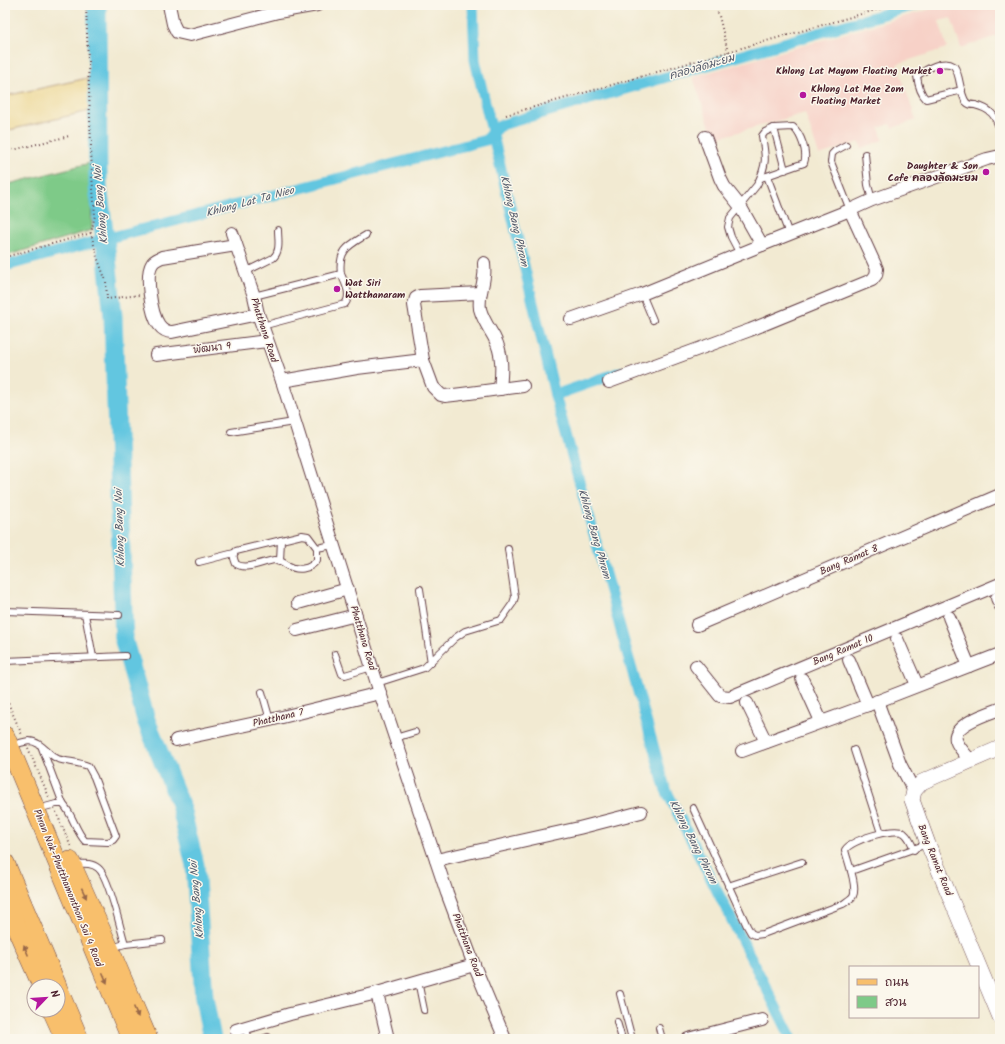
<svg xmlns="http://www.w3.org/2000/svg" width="1005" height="1044" font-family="Kalam,'Playpen Sans Thai',sans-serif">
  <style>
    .built { fill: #f7d1c7 }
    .green { fill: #7eca88; stroke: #64745a }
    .sand { fill: #eeda9e; stroke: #9c7c64 }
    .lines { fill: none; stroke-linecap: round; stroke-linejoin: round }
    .canal { stroke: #62c6e0; stroke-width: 11 }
    .river { stroke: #62c6e0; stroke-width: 19 }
    .service-casing { stroke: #633d44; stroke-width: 8 }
    .minor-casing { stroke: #633d44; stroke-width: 14 }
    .tertiary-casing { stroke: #633d44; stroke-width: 16 }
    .primary-casing { stroke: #633d44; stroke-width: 20 }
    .path { stroke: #633d44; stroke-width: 2; stroke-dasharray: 1 3; stroke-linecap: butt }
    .service { stroke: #fff; stroke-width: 6 }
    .minor { stroke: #fff; stroke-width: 12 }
    .tertiary { stroke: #fff; stroke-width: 15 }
    .primary { stroke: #f8bf6c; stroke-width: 19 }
    .oneway { fill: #986748 }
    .poi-dot { fill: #b5179e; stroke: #fbf7ec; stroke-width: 1.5 }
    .labels { text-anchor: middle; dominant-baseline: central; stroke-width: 3; stroke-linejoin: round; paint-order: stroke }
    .poi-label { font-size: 10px; font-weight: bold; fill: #4a1f2b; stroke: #fbf7ec; text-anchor: end }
    .street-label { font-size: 10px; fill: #4a1f2b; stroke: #fbf7ec }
    .water-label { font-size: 11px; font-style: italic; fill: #52596a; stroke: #fbf7ec }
  </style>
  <rect width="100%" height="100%" fill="#fbf7ec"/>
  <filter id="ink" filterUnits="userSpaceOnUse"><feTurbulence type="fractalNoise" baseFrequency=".025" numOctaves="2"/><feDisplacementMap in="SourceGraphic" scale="8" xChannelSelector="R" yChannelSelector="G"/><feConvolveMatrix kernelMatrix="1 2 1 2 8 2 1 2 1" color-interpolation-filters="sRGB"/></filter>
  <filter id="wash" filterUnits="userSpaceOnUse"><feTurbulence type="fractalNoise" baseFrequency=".012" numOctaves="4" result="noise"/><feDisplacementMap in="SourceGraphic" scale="16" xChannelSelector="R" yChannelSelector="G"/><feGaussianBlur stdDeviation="0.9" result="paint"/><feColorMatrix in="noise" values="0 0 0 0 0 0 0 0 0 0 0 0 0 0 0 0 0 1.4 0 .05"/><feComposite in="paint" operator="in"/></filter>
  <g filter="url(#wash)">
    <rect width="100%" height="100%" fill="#f2ead2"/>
    <path class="built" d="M945,5H1000V35L961,48L951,18L939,21L947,48L897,64L916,120L892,128L890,124L879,128L883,140L862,148L859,142L819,155L805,113L714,139L693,77Z"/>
    <path class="green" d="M90,163L92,230L5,256V185Z"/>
    <path class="sand" d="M88,78L89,111L5,131V96Z"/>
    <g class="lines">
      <g class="canal">
        <path d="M473,5L475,60L555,395L665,788L792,1039"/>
        <path d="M5,266L105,239L486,140L501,125L915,5"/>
        <path d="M555,395L621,372"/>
      </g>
      <path class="river" d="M97,5L98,187L105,239L113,316L124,641L146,720L180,804L195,865L204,998L212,1039"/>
    </g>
  </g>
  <g filter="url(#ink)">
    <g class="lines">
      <g class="service-casing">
        <g id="service">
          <path d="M962,90L926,99C920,93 918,84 917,76C926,69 943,59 954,66C961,76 959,92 966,102C969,105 971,105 975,105C991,109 995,115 1000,130"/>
          <path d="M846,145L835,151L832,154L831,162L850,210"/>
          <path d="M865,154L868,185L872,200"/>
          <path d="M767,176L789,234"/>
          <path d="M761,178L804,163C808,153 801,134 793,127L774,128L785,170"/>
          <path d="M740,254L731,237L728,227L730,218L757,185C767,164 766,158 762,136L765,132L774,128"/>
          <path d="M245,272L273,258C281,251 278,239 278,230"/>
          <path d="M341,274C338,250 348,246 366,235"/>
          <path d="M642,294L653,320"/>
          <path d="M254,296L341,274C345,283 352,295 345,304L262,326"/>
          <path d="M231,432L294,422"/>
          <path d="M302,535L308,536L317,548V560C310,570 297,571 287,565C283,562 280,560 275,560C263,561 247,571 236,564C234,559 232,555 236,551Z"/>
          <path d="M317,548L333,545"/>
          <path d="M280,561L281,540"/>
          <path d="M199,562L234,553"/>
          <path d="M420,589L431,663"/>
          <path d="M5,611L119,615"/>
          <path d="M85,614L93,657"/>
          <path d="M335,654L342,674L345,675L372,667"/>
          <path d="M5,661L125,656"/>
          <path d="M377,683L424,668L455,638L465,631L501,620L513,603L515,597L508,549"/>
          <path d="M262,692L270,720"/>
          <path d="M395,738L415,732"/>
          <path d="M11,745C17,744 23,742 29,741C41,741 48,755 58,759C68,762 78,762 88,766L94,777L116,836L113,840L108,842L85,841C75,830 73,815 63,804H56L45,807"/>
          <path d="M42,748L63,804"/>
          <path d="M854,750L881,833"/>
          <path d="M693,808L747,926L751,933L755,935L763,934L843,904C846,902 851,899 853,896C858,886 847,860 845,850C851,840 893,827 904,833C909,837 912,844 914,850"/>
          <path d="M74,864C82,864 91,862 98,868C109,876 120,928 125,944"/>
          <path d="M851,871L927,844"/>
          <path d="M728,886L802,862"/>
          <path d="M111,948L125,944L162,940"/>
          <path d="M418,981L424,1010"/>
          <path d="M620,994L632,1039"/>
          <path d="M617,1022L622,1039"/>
          <path d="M245,1027L249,1039"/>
          <path d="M659,1028L662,1039"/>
          <path d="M262,1039L268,1037"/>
        </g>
      </g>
      <g class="minor-casing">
        <g id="minor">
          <path d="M169,5L173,24L177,32L190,35L278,12L317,5"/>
          <path d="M705,137L720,178L724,186L740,206L762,245"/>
          <path d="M232,233L254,296L258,314L282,381L380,693L447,893L474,965L505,1039"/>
          <path d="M236,245L162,257C158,259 154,260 152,264C145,275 151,314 159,325C162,329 166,332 172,332L258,314"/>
          <path d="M484,263C484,267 485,272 484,276C483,288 478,297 480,309C483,320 489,328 494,337C503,354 502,370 500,389"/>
          <path d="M571,319L642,294L762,245L850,210L872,200L987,159L1000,156"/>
          <path d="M156,355L267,341"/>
          <path d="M423,360L414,305L416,298L420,296L480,293"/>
          <path d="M282,381L357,368L423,360L433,387L441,395L445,396L462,394L523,386"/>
          <path d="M609,382L750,330L872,280L876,275L877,269L850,210"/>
          <path d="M997,598L1000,605"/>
          <path d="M298,603L348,589"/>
          <path d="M949,617L969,666"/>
          <path d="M697,625L1000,495"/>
          <path d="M297,630L356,615"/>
          <path d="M897,639L917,685"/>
          <path d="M849,660L868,705"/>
          <path d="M696,666L720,696L730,697L1000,584"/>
          <path d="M802,679L821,721"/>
          <path d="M877,701L900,764L914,791"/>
          <path d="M747,703L766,742"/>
          <path d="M176,740L270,720L380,693"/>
          <path d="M742,751L868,705L1000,654"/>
          <path d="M971,761C966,755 958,747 956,740C952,725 989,713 1000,709"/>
          <path d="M436,860L579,828L641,812"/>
          <path d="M377,993L388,1039"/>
          <path d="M236,1030L290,1014L377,993L474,965"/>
          <path d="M688,1039L762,1020"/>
        </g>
      </g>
      <g class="tertiary-casing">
        <path id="tertiary" d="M1000,748L922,782L914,791L912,800L928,844L1000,1017"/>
      </g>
      <g class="primary-casing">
        <g id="primary">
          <path d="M5,736L131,1039"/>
          <path d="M70,861L109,948L148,1039"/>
          <path d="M5,863L57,986"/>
          <path d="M5,896L19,934L42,986"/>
          <path d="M58,989L79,1039"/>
          <path d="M52,1010L65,1039"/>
        </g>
      </g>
      <g class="path">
        <path d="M86,5L92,175L95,215L91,233L97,257L106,281L107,299L139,295"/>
        <path d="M715,5L719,16L728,52"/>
        <path d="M506,115L893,5"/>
        <path d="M5,152L69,136"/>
        <path d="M5,257L91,233"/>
        <path d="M5,696L22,735"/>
        <path d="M28,748L49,797"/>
        <path d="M56,812L71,847"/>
      </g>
      <use href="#service" class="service"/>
      <use href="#minor" class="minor"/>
      <use href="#tertiary" class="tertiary"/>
      <use href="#primary" class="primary"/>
    </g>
    <defs><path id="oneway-solid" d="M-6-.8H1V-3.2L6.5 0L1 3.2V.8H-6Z"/></defs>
    <g class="oneway">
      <use href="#oneway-solid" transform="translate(84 893) rotate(65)"/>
      <use href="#oneway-solid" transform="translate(26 950) rotate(-113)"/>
      <use href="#oneway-solid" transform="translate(105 978) rotate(67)"/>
      <use href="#oneway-solid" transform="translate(136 1012) rotate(67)"/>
    </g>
  </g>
  <g class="poi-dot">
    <circle cx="940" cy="71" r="4"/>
    <circle cx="803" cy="95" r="4"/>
    <circle cx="986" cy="172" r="4"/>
    <circle cx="337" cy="289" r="4"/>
  </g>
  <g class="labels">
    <g class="poi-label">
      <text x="932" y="71">Khlong Lat Mayom Floating Market</text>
      <text x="811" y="89" text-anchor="start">Khlong Lat Mae Zom<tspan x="811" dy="12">Floating Market</tspan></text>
      <text x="978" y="166">Daughter &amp; Son<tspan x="978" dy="12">Cafe คลองลัดมะยม</tspan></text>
      <text x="345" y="283" text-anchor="start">Wat Siri<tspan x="345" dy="12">Watthanaram</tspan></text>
    </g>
    <g class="street-label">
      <text transform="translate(264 330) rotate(72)">Phatthana Road</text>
      <text transform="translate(212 348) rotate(-7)">พัฒนา 9</text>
      <text transform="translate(849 560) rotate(-23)">Bang Ramat 8</text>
      <text transform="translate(363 638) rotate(73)">Phatthana Road</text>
      <text transform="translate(843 650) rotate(-23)">Bang Ramat 10</text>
      <text transform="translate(278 718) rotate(-13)">Phatthana 7</text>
      <text transform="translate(935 860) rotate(68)">Bang Ramat Road</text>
      <text transform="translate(68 888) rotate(68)">Phran Nok-Phutthamonthon Sai 4 Road</text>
      <text transform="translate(467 945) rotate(69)">Phatthana Road</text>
    </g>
    <g class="water-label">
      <text transform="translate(702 67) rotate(-16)">คลองลัดมะยม</text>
      <text transform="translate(250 202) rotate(-15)">Khlong Lat Ta Nieo</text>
      <text transform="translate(101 205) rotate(-95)">Khlong Bang Noi</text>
      <text transform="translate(514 221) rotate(77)">Khlong Bang Phrom</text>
      <text transform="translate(120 528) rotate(-92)">Khlong Bang Noi</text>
      <text transform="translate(594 534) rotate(74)">Khlong Bang Phrom</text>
      <text transform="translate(693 842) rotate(63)">Khlong Bang Phrom</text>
      <text transform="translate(197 900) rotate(-95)">Khlong Bang Noi</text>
    </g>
  </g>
  <rect width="1005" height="1044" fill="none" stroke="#fbf7ec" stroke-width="20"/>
  <rect x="849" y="966" width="130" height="52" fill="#fbf7ec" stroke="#b4a19f"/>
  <rect x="857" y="979" width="20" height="6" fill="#f8bf6c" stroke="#b4a19f"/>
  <text x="885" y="986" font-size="12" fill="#4a1f2b">ถนน</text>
  <rect x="857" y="996" width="20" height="12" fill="#7eca88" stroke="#b4a19f"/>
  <text x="885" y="1006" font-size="12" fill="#4a1f2b">สวน</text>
  <g transform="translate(46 998) rotate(65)"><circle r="19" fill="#fbf7ec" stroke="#b4a19f"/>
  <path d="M0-3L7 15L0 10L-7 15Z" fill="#b5179e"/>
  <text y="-6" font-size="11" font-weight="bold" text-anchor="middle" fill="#4a1f2b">N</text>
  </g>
</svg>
